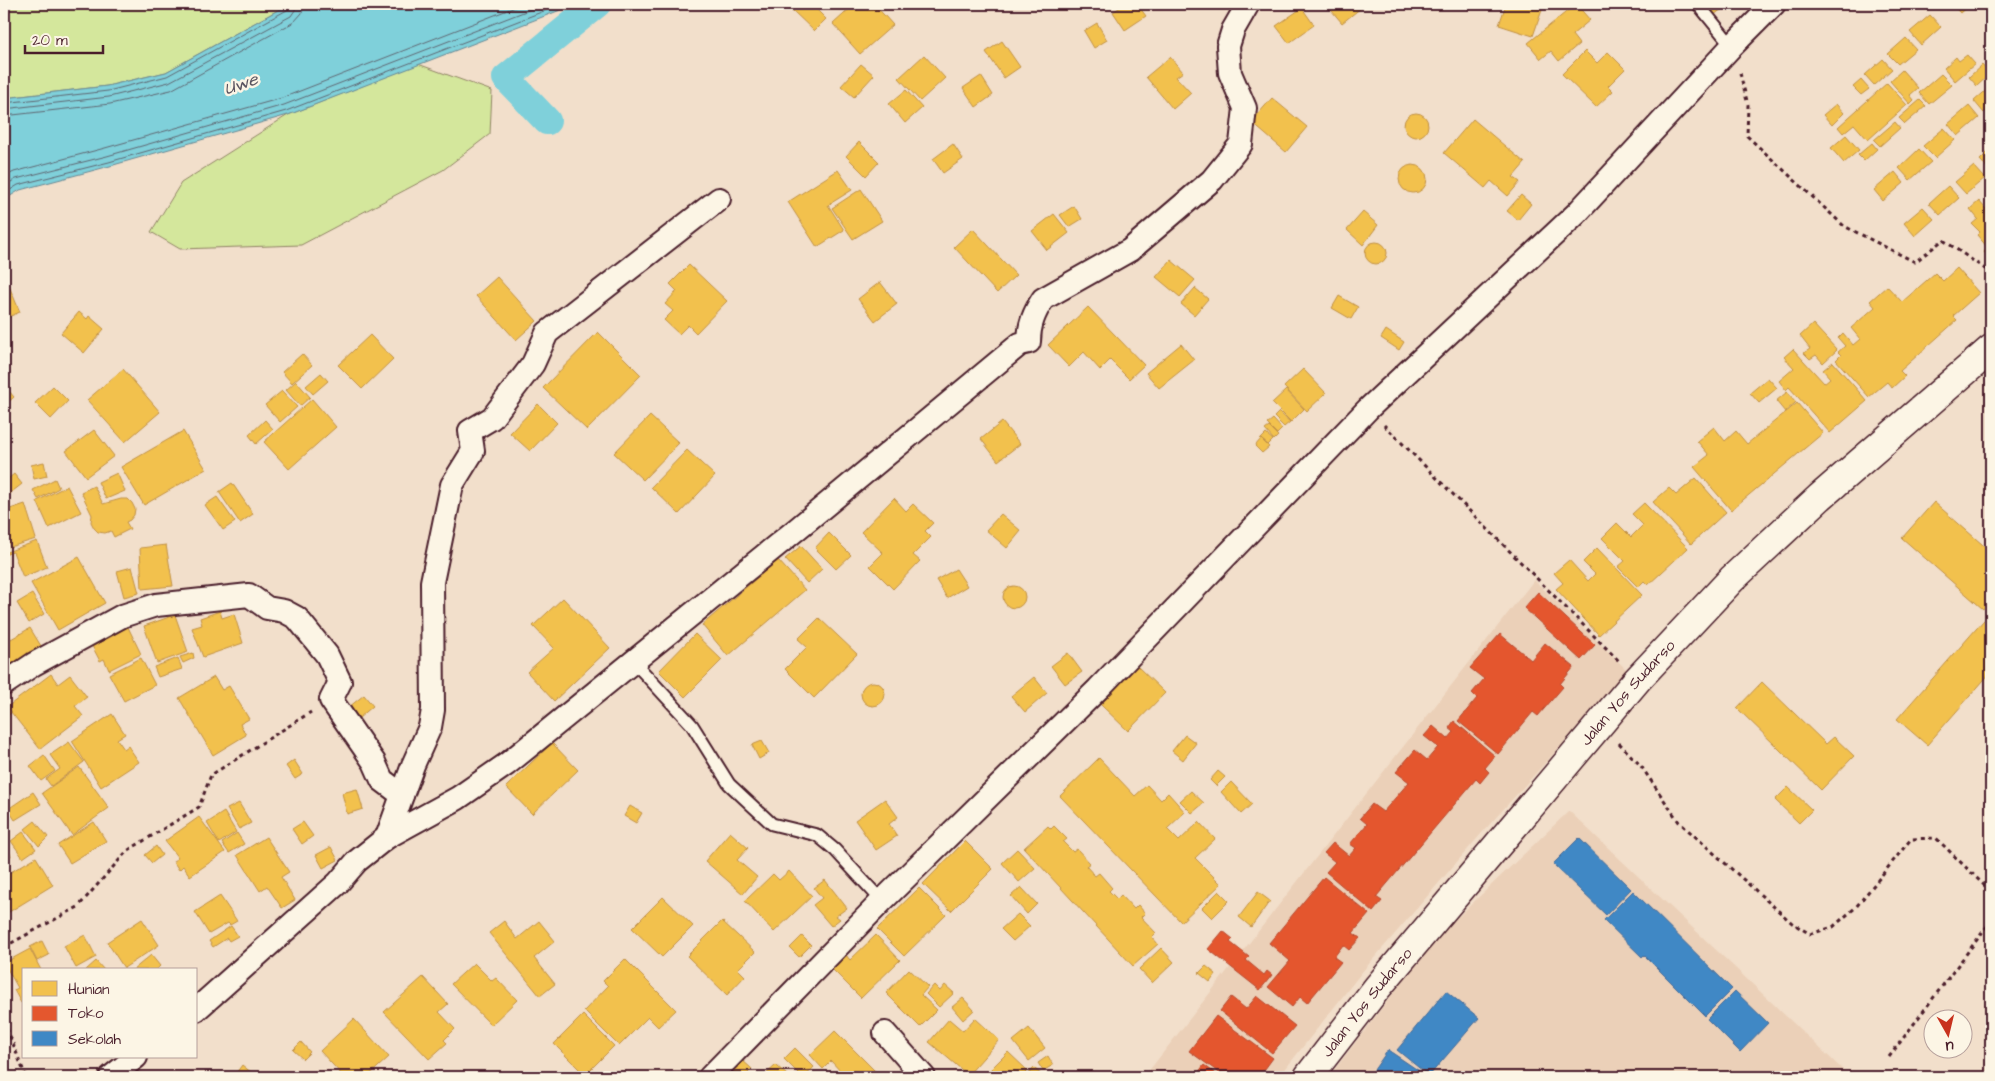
<svg xmlns="http://www.w3.org/2000/svg" width="1995" height="1081" font-family="'Architects Daughter',sans-serif">
  <style>
    .built { fill: #ebd0b8 }
    .green { fill: #d4e79c; stroke: #8f8364 }
    .water { fill: #7fd0da; stroke: #6a8994 }
    .homes { fill: #f2c14e; stroke: #c09044 }
    .shops { fill: #e4572e; stroke: #b6462d }
    .schools { fill: #3f88c5; stroke: #426897 }
    .lines { fill: none; stroke-linecap: round; stroke-linejoin: round }
    .shore { stroke: #5f6671; stroke-width: 1 }
    .canal { stroke: #7fd0da; stroke-width: 28 }
    .service-casing { stroke: #4a1f2b; stroke-width: 15 }
    .minor-casing { stroke: #4a1f2b; stroke-width: 26 }
    .primary-casing { stroke: #4a1f2b; stroke-width: 31 }
    .path { stroke: #4a1f2b; stroke-width: 3; stroke-dasharray: 4 4; stroke-linecap: butt }
    .service { stroke: #fcf5e5; stroke-width: 11 }
    .minor { stroke: #fcf5e5; stroke-width: 22 }
    .primary { stroke: #fcf5e5; stroke-width: 28 }
    .labels { text-anchor: middle; dominant-baseline: central; stroke-width: 5; stroke-linejoin: round; paint-order: stroke }
    .street-label { font-size: 16px; fill: #4a1f2b; stroke: #fcf5e5 }
    .water-label { font-size: 18px; font-style: italic; fill: #5a5460; stroke: #fcf5e5 }
  </style>
  <rect width="100%" height="100%" fill="#f2dfcb"/>
  <filter id="ink" filterUnits="userSpaceOnUse"><feTurbulence type="fractalNoise" baseFrequency=".02" numOctaves="2"/><feDisplacementMap in="SourceGraphic" scale="10" xChannelSelector="R" yChannelSelector="G"/><feConvolveMatrix kernelMatrix="1 2 1 2 8 2 1 2 1" color-interpolation-filters="sRGB"/></filter>
  <g filter="url(#ink)">
    <g class="built">
      <path d="M1534,580L1628,671L1481,834L1362,972L1279,1077H1144Z"/>
      <path d="M1569,811L1843,1070L1838,1077H1329L1436,938Z"/>
    </g>
    <g class="green">
      <path d="M4,4H289L166,72L107,86L4,98Z"/>
      <path d="M418,64L492,91L490,134L443,170L301,245L180,249L151,232L181,183L288,115Z"/>
    </g>
    <path class="water" d="M289,4H576L288,115L110,166L20,190L4,200V98L107,86L166,72Z"/>
    <g class="homes">
      <path d="M796,4H811L826,19L814,31L791,9Z"/>
      <path d="M855,4H874L893,25L860,54L833,24Z"/>
      <path d="M1125,4H1137L1146,16L1125,30L1113,12Z"/>
      <path d="M1326,4H1366L1342,23Z"/>
      <path d="M1506,4H1544L1533,36L1499,25Z"/>
      <path d="M1576,4L1590,20L1572,35L1579,44L1559,61L1551,51L1541,59L1528,43Z"/>
      <path d="M1705,4H1725L1726,6L1714,15Z"/>
      <path d="M1952,4H1970L1960,13Z"/>
      <path d="M1302,8L1314,25L1289,43L1276,26Z"/>
      <path d="M1930,15L1941,27L1921,45L1910,32Z"/>
      <path d="M1097,23L1107,40L1094,48L1084,31Z"/>
      <path d="M1906,38L1916,49L1898,64L1888,54Z"/>
      <path d="M1002,41L1020,67L1004,78L986,52Z"/>
      <path d="M1585,51L1597,63L1608,52L1625,69L1608,86L1613,91L1596,107L1562,74Z"/>
      <path d="M924,55L945,78L920,101L899,78Z"/>
      <path d="M1967,55L1975,64L1955,81L1944,68L1956,57L1959,61Z"/>
      <path d="M1170,57L1183,72L1176,77L1191,93L1173,109L1146,77Z"/>
      <path d="M1883,59L1892,69L1874,85L1865,75Z"/>
      <path d="M861,64L874,75L854,97L841,86Z"/>
      <path d="M1982,65L1990,74L1977,86L1969,77Z"/>
      <path d="M1902,70L1918,88L1910,95L1914,100L1910,104L1890,81Z"/>
      <path d="M1941,74L1952,85L1929,104L1919,93Z"/>
      <path d="M981,76L993,95L976,107L963,88Z"/>
      <path d="M1861,80L1869,89L1861,95L1853,87Z"/>
      <path d="M1887,83L1907,105L1868,140L1854,124L1843,133L1838,127Z"/>
      <path d="M1991,86V107L1984,113L1974,101Z"/>
      <path d="M906,90L922,108L905,123L889,104Z"/>
      <path d="M1272,98L1307,127L1286,152L1251,122Z"/>
      <path d="M1920,100L1926,106L1905,124L1899,118Z"/>
      <path d="M1836,104L1844,113L1832,125L1823,115Z"/>
      <path d="M1969,106L1979,118L1958,136L1948,124Z"/>
      <circle cx="1416" cy="125" r="12"/>
      <path d="M1473,119L1525,163L1513,177L1520,182L1508,196L1491,181L1485,188L1444,153Z"/>
      <path d="M1895,122L1900,128L1880,146L1874,140Z"/>
      <path d="M1944,128L1955,140L1935,158L1923,146Z"/>
      <path d="M1846,135L1859,150L1844,163L1831,148Z"/>
      <path d="M859,142L879,162L866,176L846,156Z"/>
      <path d="M1872,143L1877,149L1864,161L1858,155Z"/>
      <path d="M953,144L963,159L943,173L933,159Z"/>
      <path d="M1919,149L1931,162L1910,180L1899,168Z"/>
      <path d="M1991,149V172L1980,160Z"/>
      <circle cx="1413" cy="179" r="14"/>
      <path d="M1974,166L1985,178L1966,194L1955,182Z"/>
      <path d="M838,170L852,190L828,205L844,230L817,247L788,202Z"/>
      <path d="M1895,172L1904,183L1883,201L1874,190Z"/>
      <path d="M1948,186L1959,198L1940,215L1929,203Z"/>
      <path d="M861,189L882,221L853,239L832,208Z"/>
      <path d="M1521,195L1531,204L1518,220L1507,211Z"/>
      <path d="M1979,201L1991,215V260L1984,252L1988,248L1977,235L1980,232L1972,224L1978,219L1970,209Z"/>
      <path d="M1074,206L1082,219L1069,227L1060,215Z"/>
      <path d="M1923,207L1934,219L1915,236L1904,223Z"/>
      <path d="M1363,212L1378,225L1363,245L1347,230Z"/>
      <path d="M1054,214L1069,233L1047,250L1032,231Z"/>
      <path d="M973,229L1016,275L997,293L954,247Z"/>
      <circle cx="1376" cy="253" r="11"/>
      <path d="M1171,260L1195,280L1180,297L1156,277Z"/>
      <path d="M689,265L727,301L696,333L688,325L679,334L664,320L673,311L665,304L677,291L670,284Z"/>
      <path d="M1957,268L1979,293L1953,316L1957,320L1900,371L1905,376L1892,388L1887,382L1869,397L1836,360L1841,355L1838,352L1845,346L1838,338L1843,333L1853,345L1860,339L1851,328L1875,307L1870,301L1887,286L1902,302L1935,273L1943,281Z"/>
      <path d="M497,277L537,321L516,340L476,296Z"/>
      <path d="M6,279L20,312L6,318L4,314V280Z"/>
      <path d="M880,282L897,304L875,321L858,299Z"/>
      <path d="M1195,288L1208,299L1194,315L1181,304Z"/>
      <path d="M1339,296L1358,307L1351,319L1332,308Z"/>
      <path d="M1088,307L1144,365L1129,379L1110,360L1100,370L1084,352L1069,367L1048,345Z"/>
      <path d="M79,312L87,319L89,316L104,329L84,353L61,333Z"/>
      <path d="M1813,324L1837,350L1823,363L1816,355L1810,359L1804,353L1810,349L1800,336Z"/>
      <path d="M1386,330L1404,342L1399,350L1381,338Z"/>
      <path d="M598,332L641,375L587,430L543,388Z"/>
      <path d="M370,335L393,359L362,389L338,365Z"/>
      <path d="M1181,344L1194,360L1159,388L1146,373Z"/>
      <path d="M1793,349L1824,383L1830,378L1823,370L1833,362L1867,401L1830,433L1789,387L1786,390L1779,381L1794,368L1784,357Z"/>
      <path d="M302,354L312,365L292,383L282,372Z"/>
      <path d="M123,369L160,412L125,442L87,400Z"/>
      <path d="M1303,369L1326,393L1307,411L1284,387Z"/>
      <path d="M321,373L328,381L313,394L306,386Z"/>
      <path d="M1768,378L1777,388L1759,403L1750,393Z"/>
      <path d="M296,381L310,397L300,406L286,390Z"/>
      <path d="M4,385L14,397L4,406Z"/>
      <path d="M53,386L68,401L51,419L35,403Z"/>
      <path d="M1286,390L1304,409L1291,422L1272,403Z"/>
      <path d="M282,391L297,407L280,422L265,405Z"/>
      <path d="M1787,392L1796,402L1785,412L1776,401Z"/>
      <path d="M312,399L336,427L289,469L264,442Z"/>
      <path d="M1797,403L1823,433L1731,510L1694,467L1709,455L1697,441L1714,427L1725,441L1736,431L1747,444Z"/>
      <path d="M538,404L557,423L530,451L510,433Z"/>
      <path d="M1279,412L1290,422L1284,427L1274,417Z"/>
      <path d="M650,416L679,443L643,480L614,453Z"/>
      <path d="M1273,419L1282,429L1277,434L1267,424Z"/>
      <path d="M265,420L273,429L256,444L249,435Z"/>
      <path d="M1002,422L1020,444L998,461L981,439Z"/>
      <path d="M1269,427L1278,436L1274,440L1265,430Z"/>
      <path d="M94,430L114,456L86,477L66,451Z"/>
      <path d="M183,431L206,469L144,505L121,467Z"/>
      <path d="M1266,434L1273,440L1268,445L1261,439Z"/>
      <path d="M1261,439L1269,447L1262,453L1255,446Z"/>
      <path d="M687,450L715,476L679,514L651,487Z"/>
      <path d="M44,462L47,476L34,479L31,465Z"/>
      <path d="M117,473L125,491L106,499L98,482Z"/>
      <path d="M14,474L22,484L4,498V482Z"/>
      <path d="M1696,478L1726,512L1691,544L1653,502L1669,488L1676,495Z"/>
      <path d="M55,479L59,488L38,499L33,490Z"/>
      <path d="M232,483L253,514L240,523L219,492Z"/>
      <path d="M67,486L81,512L49,528L37,501Z"/>
      <path d="M94,486L103,504L121,499H128L132,503L135,509L134,515L130,520L126,522L130,529L114,537L111,531L105,533L98,532L94,528L91,522L92,515L81,492Z"/>
      <path d="M217,497L235,522L223,530L205,505Z"/>
      <path d="M894,498L906,511L913,504L933,523L925,531L931,537L913,555L920,561L893,589L870,566L883,553L861,532Z"/>
      <path d="M1934,502L1991,552V600L1983,609L1902,538Z"/>
      <path d="M1644,503L1688,548L1648,585L1644,581L1638,587L1618,567L1625,561L1602,538L1617,523L1631,537L1643,525L1632,514Z"/>
      <path d="M25,504L36,539L10,547L4,527V511Z"/>
      <path d="M1001,514L1021,531L1007,548L986,530Z"/>
      <path d="M829,533L851,555L836,569L815,548Z"/>
      <path d="M37,541L47,567L23,577L13,552L4,555V553Z"/>
      <path d="M166,545L173,586L142,589L140,548Z"/>
      <path d="M801,546L822,569L807,583L785,559Z"/>
      <path d="M1597,548L1642,595L1599,635L1556,589L1563,583L1554,573L1569,560L1588,581L1595,574L1583,562Z"/>
      <path d="M79,557L105,603L58,630L31,583Z"/>
      <path d="M778,560L805,590L728,656L702,625Z"/>
      <path d="M132,567L139,593L124,597L117,571Z"/>
      <path d="M956,569L967,586L947,598L936,580Z"/>
      <circle cx="1014" cy="597" r="11"/>
      <path d="M32,594L44,614L29,623L17,603Z"/>
      <path d="M563,598L610,648L554,701L527,672L554,648L533,626Z"/>
      <path d="M220,611L222,618L234,614L243,643L203,657L192,628L202,625L200,618Z"/>
      <path d="M1991,612V672L1927,745L1897,719Z"/>
      <path d="M175,615L188,652L157,663L144,626Z"/>
      <path d="M819,618L857,654L814,698L785,669L807,647L798,639Z"/>
      <path d="M4,627L11,639L30,628L41,646L23,657L25,660L4,673Z"/>
      <path d="M128,627L141,654L109,670L104,659L100,661L91,644Z"/>
      <path d="M695,634L722,660L685,697L659,671Z"/>
      <path d="M193,653L194,658L183,663L180,657Z"/>
      <path d="M1068,653L1082,672L1065,684L1051,666Z"/>
      <path d="M141,658L155,685L124,701L109,674Z"/>
      <path d="M178,658L182,669L158,677L154,667Z"/>
      <path d="M1137,666L1165,693L1128,731L1100,704Z"/>
      <path d="M51,674L58,684L70,675L87,697L75,706L83,716L40,749L7,707Z"/>
      <path d="M214,677L222,690L229,686L249,719L240,724L246,735L213,755L179,698Z"/>
      <path d="M1034,677L1047,693L1025,712L1011,696Z"/>
      <circle cx="873" cy="694" r="12"/>
      <path d="M1762,682L1826,744L1834,737L1854,756L1821,790L1737,708Z"/>
      <path d="M364,695L373,706L359,718L349,707Z"/>
      <path d="M5,704L12,712L4,719V705Z"/>
      <path d="M112,714L125,734L117,739L124,749L128,746L139,762L101,787L72,741Z"/>
      <path d="M1185,735L1196,743L1183,760L1172,751Z"/>
      <path d="M762,741L769,753L759,759L752,745Z"/>
      <path d="M69,742L84,762L51,786L46,779L60,769L50,755Z"/>
      <path d="M552,743L578,770L532,814L506,787Z"/>
      <path d="M44,755L55,771L41,781L30,766Z"/>
      <path d="M1099,758L1135,796L1147,785L1161,800L1168,793L1185,812L1167,829L1179,841L1199,822L1215,839L1195,858L1221,884L1181,922L1060,796Z"/>
      <path d="M294,760L303,774L295,779L286,766Z"/>
      <path d="M79,767L109,808L72,835L42,793Z"/>
      <path d="M1218,771L1225,777L1216,786L1210,780Z"/>
      <path d="M1231,782L1252,804L1241,814L1221,792Z"/>
      <path d="M1788,787L1812,810L1799,823L1775,800Z"/>
      <path d="M357,789L363,809L347,814L342,793Z"/>
      <path d="M1191,791L1204,803L1192,813L1180,801Z"/>
      <path d="M33,792L41,804L15,820L8,809Z"/>
      <path d="M885,799L898,817L889,824L897,836L876,850L855,820Z"/>
      <path d="M239,803L251,823L239,829L227,809Z"/>
      <path d="M630,806L642,813L636,823L624,816Z"/>
      <path d="M224,812L236,832L219,843L207,823Z"/>
      <path d="M199,817L225,852L190,876L183,866L179,870L173,861L178,858L165,841Z"/>
      <path d="M35,821L48,837L39,846L25,829Z"/>
      <path d="M94,822L106,841L70,863L58,845Z"/>
      <path d="M303,822L313,836L302,844L292,829Z"/>
      <path d="M1048,826L1051,829L1054,826L1067,839L1063,842L1073,852L1077,849L1090,863L1086,866L1095,876L1099,873L1112,888L1109,891L1117,899L1121,895L1134,909L1138,905L1145,913L1141,917L1156,933L1152,937L1158,944L1133,966L1024,848Z"/>
      <path d="M23,832L36,849L23,858L11,841Z"/>
      <path d="M730,832L748,848L737,860L757,877L743,894L705,861Z"/>
      <path d="M237,833L244,844L229,853L222,843Z"/>
      <path d="M266,837L289,872L281,877L295,900L282,908L267,886L260,891L237,855Z"/>
      <path d="M4,840L11,856L4,859Z"/>
      <path d="M965,841L993,869L951,911L923,884Z"/>
      <path d="M156,846L162,855L152,863L145,855Z"/>
      <path d="M331,847L338,860L323,868L316,855Z"/>
      <path d="M1017,849L1035,868L1019,882L1002,863Z"/>
      <path d="M36,857L53,885L4,915V876Z"/>
      <path d="M789,871L812,896L774,932L745,901L773,874L779,880Z"/>
      <path d="M825,880L847,908L836,916L840,919L831,926L813,905L822,898L814,888Z"/>
      <path d="M1021,887L1037,904L1027,914L1011,896Z"/>
      <path d="M919,888L946,915L904,956L877,929Z"/>
      <path d="M1219,891L1229,901L1212,918L1202,908Z"/>
      <path d="M1258,892L1270,901L1251,927L1239,917Z"/>
      <path d="M220,896L237,921L230,925L228,923L209,934L195,912Z"/>
      <path d="M663,897L693,926L662,957L632,928Z"/>
      <path d="M1018,914L1030,926L1013,941L1001,929Z"/>
      <path d="M142,919L159,945L124,968L107,942Z"/>
      <path d="M504,921L517,939L539,921L555,941L534,958L555,984L540,996L489,933Z"/>
      <path d="M722,921L755,952L738,969L745,976L727,995L687,956Z"/>
      <path d="M231,926L238,936L229,941L227,938L213,947L209,941Z"/>
      <path d="M85,935L96,957L76,968L64,946Z"/>
      <path d="M876,935L900,960L861,998L832,969L846,955L850,960Z"/>
      <path d="M802,936L811,945L799,957L790,948Z"/>
      <path d="M42,941L49,955L37,961L30,947Z"/>
      <path d="M1161,948L1174,962L1152,983L1139,969Z"/>
      <path d="M30,949L41,970H24V1001L21,1003L14,990L18,988L4,963Z"/>
      <path d="M151,955L160,966L156,970H133Z"/>
      <path d="M625,959L676,1010L658,1027L648,1017L619,1046L584,1011L608,986L603,981Z"/>
      <path d="M96,961L104,970H86Z"/>
      <path d="M474,963L492,981L496,978L517,1000L491,1025L451,984Z"/>
      <path d="M1206,966L1216,974L1210,982L1199,973Z"/>
      <path d="M909,969L928,987L921,995L937,1010L920,1027L886,993Z"/>
      <path d="M423,977L448,1004L439,1012L455,1029L444,1040L447,1043L429,1059L384,1012Z"/>
      <path d="M934,985L940,991L945,985L954,993L939,1007L926,994Z"/>
      <path d="M963,998L974,1010L963,1020L952,1007Z"/>
      <path d="M583,1015L614,1046L585,1075L554,1044Z"/>
      <path d="M975,1018L999,1040L968,1075L929,1042L949,1019L963,1031Z"/>
      <path d="M354,1019L389,1057L367,1077H344L320,1051Z"/>
      <path d="M1029,1028L1045,1048L1029,1061L1013,1041Z"/>
      <path d="M835,1031L881,1077H837L842,1073L831,1061L823,1069L810,1055Z"/>
      <path d="M301,1042L310,1052L303,1059L293,1050Z"/>
      <path d="M795,1048L814,1067L805,1077H802L784,1059Z"/>
      <path d="M1008,1052L1028,1071L1022,1077H983Z"/>
      <path d="M1048,1056L1053,1065L1043,1071L1038,1063Z"/>
      <path d="M741,1059L752,1069L744,1077H736L729,1071Z"/>
      <path d="M242,1065L257,1077H233Z"/>
      <path d="M776,1065L789,1077H763Z"/>
      <path d="M1034,1068L1044,1077H1026Z"/>
    </g>
    <g class="shops">
      <path d="M1538,592L1595,645L1581,660L1524,608Z"/>
      <path d="M1500,634L1531,660L1545,643L1574,667L1560,684L1563,687L1538,716L1533,712L1498,754L1458,721L1477,698L1472,693L1484,679L1470,668Z"/>
      <path d="M1454,721L1495,756L1485,768L1489,772L1480,783L1476,779L1376,897L1382,901L1373,912L1326,872L1335,862L1324,853L1333,843L1349,856L1356,848L1350,844L1367,824L1360,818L1372,804L1383,812L1409,782L1396,772L1415,750L1427,760L1438,747L1424,736L1433,726L1448,739L1454,732L1449,728Z"/>
      <path d="M1324,877L1369,914L1353,933L1360,938L1349,950L1343,945L1334,957L1341,962L1307,1003L1300,997L1292,1007L1268,987L1290,961L1269,943Z"/>
      <path d="M1223,931L1233,939L1230,942L1249,957L1246,960L1264,975L1267,971L1272,975L1260,990L1208,949Z"/>
      <path d="M1257,996L1295,1026L1272,1053L1220,1011L1231,997L1246,1009Z"/>
      <path d="M1216,1016L1273,1058L1259,1077H1225L1189,1051Z"/>
      <path d="M1204,1065L1220,1077H1195Z"/>
    </g>
    <g class="schools">
      <path d="M1579,838L1631,889L1606,915L1553,864Z"/>
      <path d="M1633,891L1732,989L1705,1016L1644,955L1642,957L1604,920Z"/>
      <path d="M1446,991L1479,1018L1429,1076L1397,1050Z"/>
      <path d="M1735,991L1768,1023L1740,1052L1707,1019Z"/>
      <path d="M1388,1050L1428,1077H1369Z"/>
    </g>
    <g class="lines">
      <g class="shore">
        <path d="M4,103L108,91L167,76L287,10L290,4"/>
        <path d="M4,109L109,97L169,82L291,16L295,10L296,4"/>
        <path d="M4,116L110,104L171,90L294,22L302,13L304,4"/>
        <path d="M4,177L14,172L105,148L282,98L523,4"/>
        <path d="M4,186L16,179L107,156L284,105L544,4"/>
        <path d="M4,194L18,185L109,162L286,111L562,4"/>
      </g>
      <path class="canal" d="M547,121L506,78L597,4"/>
      <g class="service-casing">
        <g id="service">
          <path d="M1698,4L1732,46"/>
          <path d="M633,661L692,725L729,784L772,824L817,835L835,850L882,901"/>
        </g>
      </g>
      <g class="minor-casing">
        <g id="minor">
          <path d="M4,684L34,664L122,616L156,605L249,595L267,608L284,611L297,618L327,655L340,682L331,700L374,762L382,780L402,795"/>
          <path d="M387,837L413,765L430,727L433,710L432,582L452,485L473,451L470,431L492,418L533,364L547,333L719,199"/>
          <path d="M196,1010L338,883L357,861L387,837L458,798L507,764L797,529L1020,344L1029,342C1029,325 1034,313 1043,299L1130,250L1212,180L1241,144L1245,108L1230,73L1228,46L1233,30L1248,4"/>
          <path d="M885,1033L924,1077"/>
          <path d="M111,1077L136,1057"/>
          <path d="M710,1077L882,901L1098,689L1368,409L1576,214L1732,46L1774,4"/>
        </g>
      </g>
      <g class="primary-casing">
        <g id="primary">
          <path id="s1" d="M1308,1077L1377,988L1637,680L1732,579L1820,497L1991,349"/>
        </g>
      </g>
      <g class="path">
        <path d="M1740,73L1748,105L1747,136L1844,226L1915,262L1943,240L1991,273"/>
        <path d="M1384,425L1620,662"/>
        <path d="M1619,743L1641,766L1679,822L1792,923L1810,934L1833,927L1856,907L1911,839L1936,838L1991,892"/>
        <path d="M4,947L78,907L127,851L199,807L211,775L311,712"/>
        <path d="M4,1021L26,1077"/>
        <path d="M1889,1057L1991,921"/>
      </g>
      <use href="#service" class="service"/>
      <use href="#minor" class="minor"/>
      <use href="#primary" class="primary"/>
    </g>
  </g>
  <g class="labels">
    <g class="street-label">
      <text stroke="none"><textPath href="#s1" startOffset="500">Jalan Yos Sudarso</textPath></text>
      <text stroke="none"><textPath href="#s1" startOffset="95">Jalan Yos Sudarso</textPath></text>
    </g>
    <g class="water-label">
      <text transform="translate(241 84) rotate(-19)">Uwe</text>
    </g>
  </g>
  <rect width="1995" height="1081" fill="none" stroke="#fcf5e5" stroke-width="20"/>
  <rect x="10" y="10" width="1975" height="1061" fill="none" stroke="#4a1f2b" stroke-width="2" filter="url(#ink)"/>
  <rect x="22" y="968" width="175" height="90" fill="#fcf5e5" stroke="#b59f9b"/>
  <rect x="32" y="981" width="25" height="15" fill="#f2c14e" stroke="#b59f9b"/>
  <text x="68" y="994" font-size="15" fill="#4a1f2b">Hunian</text>
  <rect x="32" y="1006" width="25" height="15" fill="#e4572e" stroke="#b59f9b"/>
  <text x="68" y="1018" font-size="15" fill="#4a1f2b">Toko</text>
  <rect x="32" y="1031" width="25" height="15" fill="#3f88c5" stroke="#b59f9b"/>
  <text x="68" y="1044" font-size="15" fill="#4a1f2b">Sekolah</text>
  <g transform="translate(1948 1034) rotate(172)"><circle r="24" fill="#fcf5e5" stroke="#b59f9b"/>
  <path d="M0-4L9 19L0 12L-9 19Z" fill="#c8321e"/>
  <text y="-8" font-size="14" font-weight="bold" text-anchor="middle" fill="#4a1f2b">U</text>
  </g>
  <path d="M25 45v8h78v-8" fill="none" stroke="#4a1f2b" stroke-width="2.5"/>
  <text x="32" y="45" font-size="15" fill="#4a1f2b" stroke="#fcf5e5" stroke-width="4" paint-order="stroke">20 m</text>
</svg>
